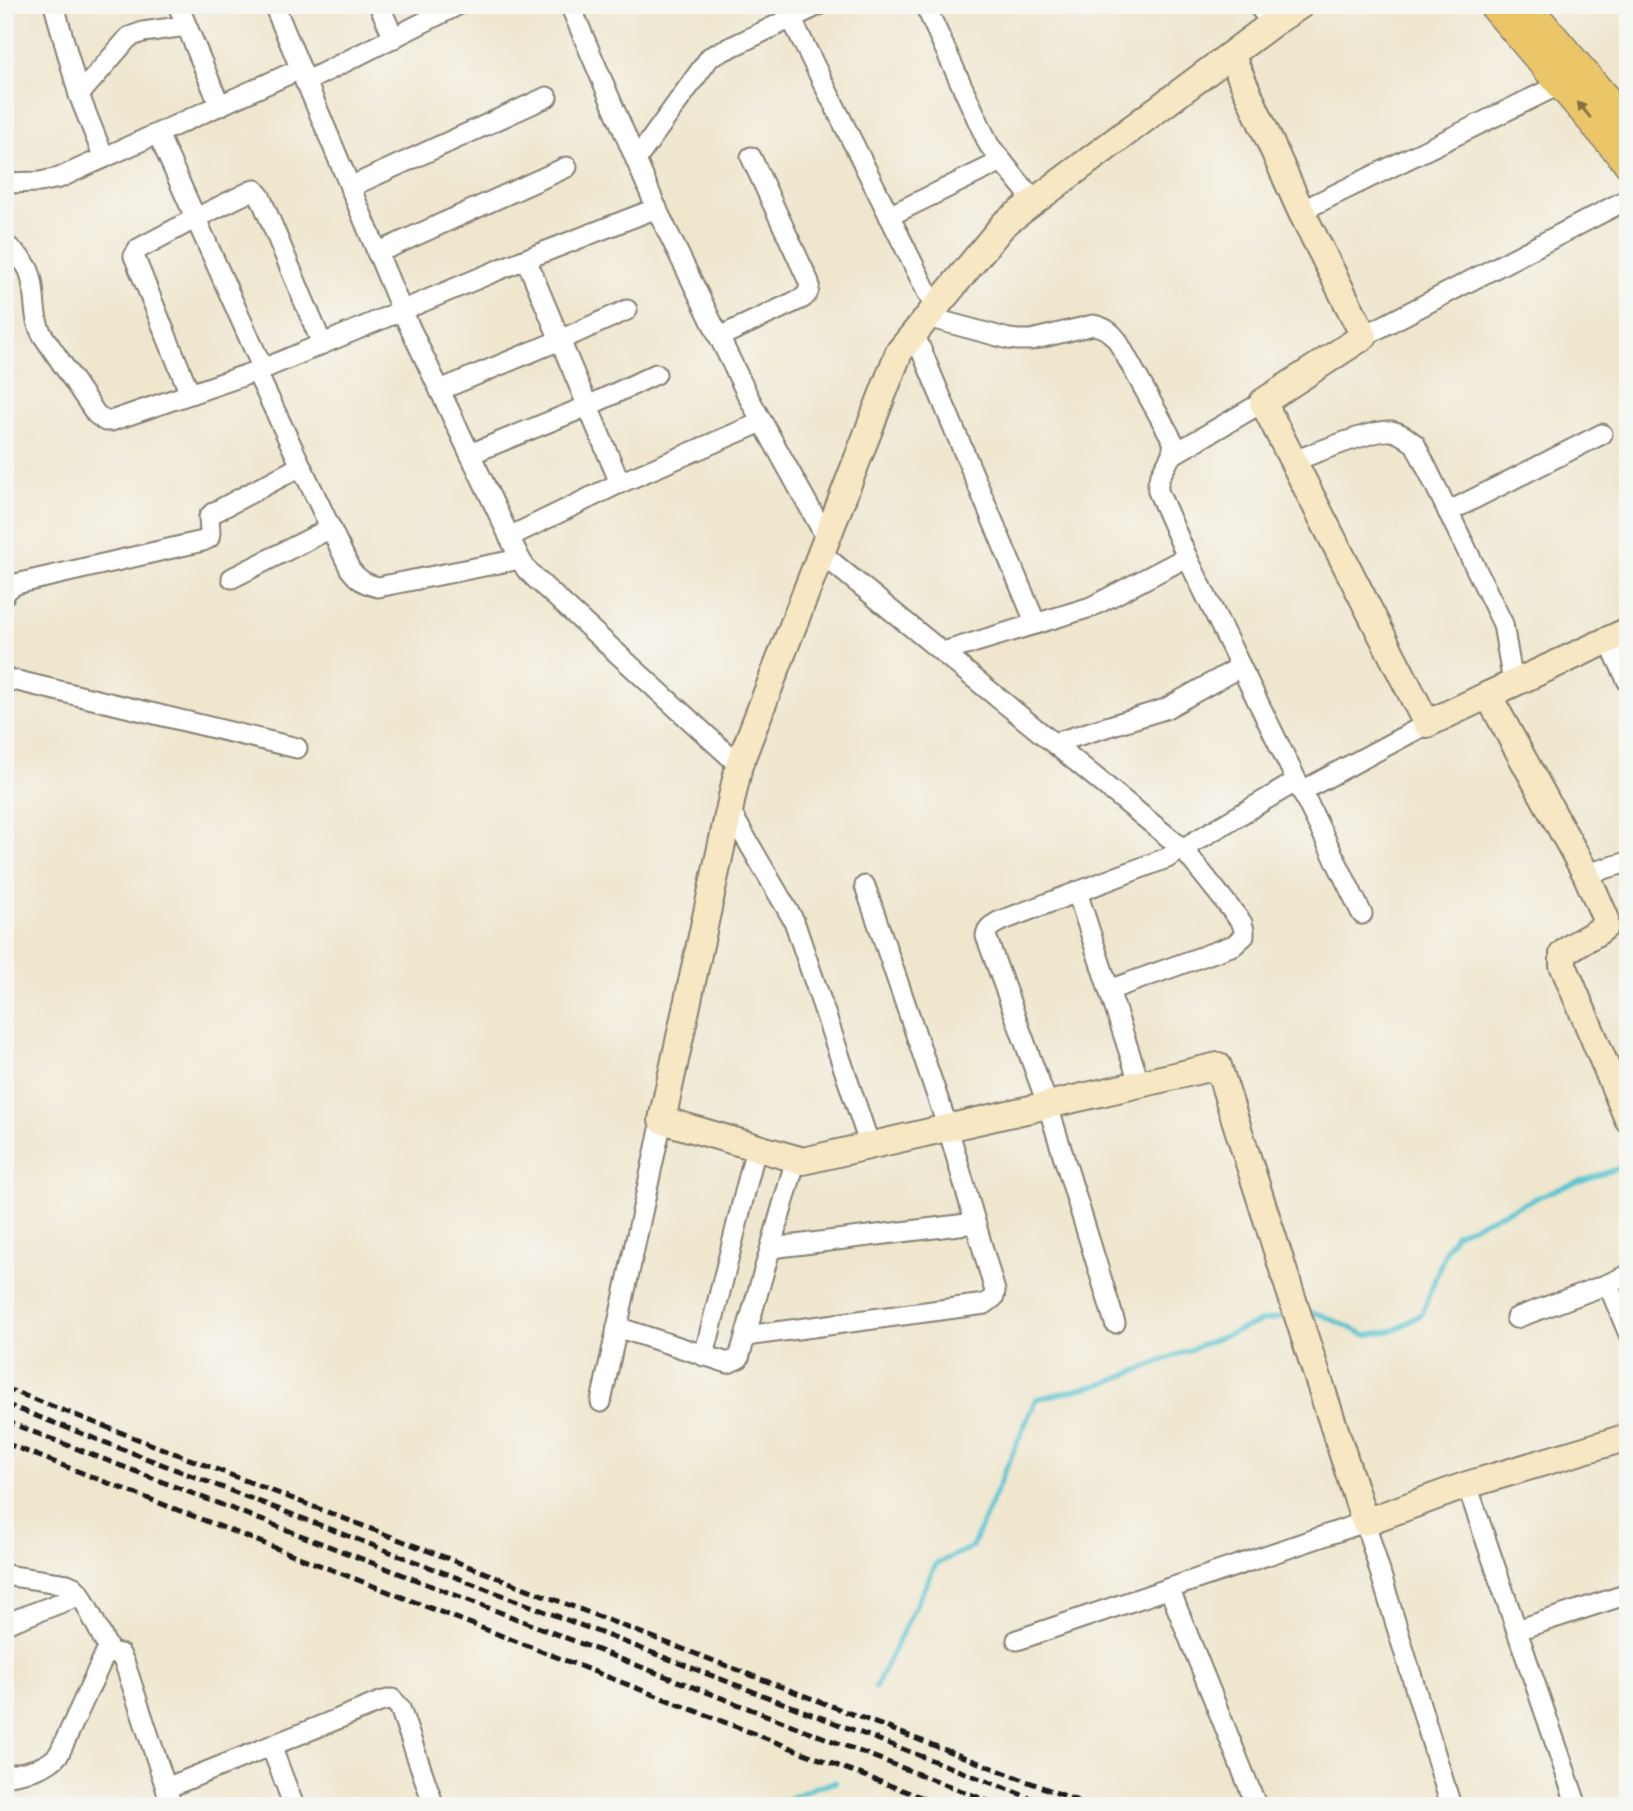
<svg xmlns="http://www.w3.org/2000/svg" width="1633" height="1811" font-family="Alegreya,serif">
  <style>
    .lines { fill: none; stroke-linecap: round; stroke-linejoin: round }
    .stream { stroke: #57c3d0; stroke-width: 5 }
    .street-casing { stroke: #868174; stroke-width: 23 }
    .secondary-casing { stroke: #868174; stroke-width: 30 }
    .primary-casing { stroke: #868174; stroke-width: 33 }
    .street { stroke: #fff; stroke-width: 19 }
    .secondary { stroke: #f7e8c3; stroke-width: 26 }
    .primary { stroke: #ebc669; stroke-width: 30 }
    .rail { stroke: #1c1c1c; stroke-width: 5; stroke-dasharray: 10 5; stroke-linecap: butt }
    .oneway { fill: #847142 }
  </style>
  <rect width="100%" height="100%" fill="#f6f6f2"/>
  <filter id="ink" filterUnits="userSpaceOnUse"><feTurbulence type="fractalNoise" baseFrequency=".0143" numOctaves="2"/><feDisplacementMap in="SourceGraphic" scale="14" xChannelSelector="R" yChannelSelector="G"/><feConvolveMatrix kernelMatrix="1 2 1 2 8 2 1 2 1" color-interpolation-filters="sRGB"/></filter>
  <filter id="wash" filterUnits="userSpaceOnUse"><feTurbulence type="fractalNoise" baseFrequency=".00686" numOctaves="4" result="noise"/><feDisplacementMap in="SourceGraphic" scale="28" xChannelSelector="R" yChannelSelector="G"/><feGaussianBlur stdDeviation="1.57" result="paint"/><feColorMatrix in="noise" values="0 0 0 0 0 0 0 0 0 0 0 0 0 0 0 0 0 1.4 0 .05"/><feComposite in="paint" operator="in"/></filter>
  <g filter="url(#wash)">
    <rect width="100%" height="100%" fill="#efe6cd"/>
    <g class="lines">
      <g class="stream">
        <path d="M1306,1314L1312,1313L1322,1315L1366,1335L1395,1330L1422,1314L1447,1247L1455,1234L1552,1191L1628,1165"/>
        <path d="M875,1688L936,1564L972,1547L1036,1399L1106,1383L1262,1321L1289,1316"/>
        <path d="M770,1806L816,1787L836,1782"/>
      </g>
    </g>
  </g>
  <g filter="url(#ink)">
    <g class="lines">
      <g class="street-casing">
        <g id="street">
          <path d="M54,5L79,95L104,158"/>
          <path d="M178,5L220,106"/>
          <path d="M274,5L402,311L520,559L526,569L536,579L739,765"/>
          <path d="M379,5L394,38"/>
          <path d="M570,5L659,214L749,398L827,539"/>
          <path d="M925,5L989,145L1034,201"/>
          <path d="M1257,5L1273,23"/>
          <path d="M791,18L935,308"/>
          <path d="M305,82L458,5"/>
          <path d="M79,95L129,37L143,32L186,26"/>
          <path d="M158,134L263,369"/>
          <path d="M636,160L710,57L819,5"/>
          <path d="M5,183L40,182L59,178L300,69"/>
          <path d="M350,187L547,97"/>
          <path d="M1301,211L1561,84"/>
          <path d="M889,216L1002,161"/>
          <path d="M5,244C33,266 32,274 35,307C36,317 37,325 42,334L96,414L105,421H111L263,369L503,268L657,208"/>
          <path d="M377,253L567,167"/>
          <path d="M526,259L620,483"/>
          <path d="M927,317L1009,339L1018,340H1031L1093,325C1104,327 1110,331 1117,340L1173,441C1176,460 1155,472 1158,491L1187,557L1362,914"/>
          <path d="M914,333L1036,624"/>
          <path d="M1364,336L1628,199"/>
          <path d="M719,337L803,298C809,293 810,289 809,282L751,157"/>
          <path d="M256,371L350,569C358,580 365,584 378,587L520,559"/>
          <path d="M440,390L560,340L627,310"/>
          <path d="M190,394L134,256L138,249L196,218L251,191L255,190L260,196L322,344"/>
          <path d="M470,454L588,406L656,374"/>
          <path d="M1172,455L1263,402"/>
          <path d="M1293,461C1314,454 1372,429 1391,431C1400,432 1408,439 1415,444L1503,624L1513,683"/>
          <path d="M1448,512L1602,434"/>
          <path d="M509,537L620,483L762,422"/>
          <path d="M821,553L1183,849L1242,923L1244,930V936L1234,945L1109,990"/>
          <path d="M232,578L331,528"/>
          <path d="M5,594L7,590L16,584L203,541L209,538L210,533L209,517L213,513L301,466"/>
          <path d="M1608,640L1628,682"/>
          <path d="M943,652L1091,607L1187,557"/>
          <path d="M5,678L297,748"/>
          <path d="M1054,743L1165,709L1240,667"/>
          <path d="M1302,791L1427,724"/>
          <path d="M730,811L794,921L870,1146"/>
          <path d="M1586,874L1628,862"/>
          <path d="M1077,892L1140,1085"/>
          <path d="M771,1248L975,1223"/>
          <path d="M1608,1284L1628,1332"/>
          <path d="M1516,1318L1608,1284L1628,1275"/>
          <path d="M1115,1323L1048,1106L986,936C987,928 991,926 998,922L1167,858L1297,781"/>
          <path d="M617,1327L728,1363L739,1358L796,1159"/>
          <path d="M746,1336L985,1304L994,1297L995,1291L948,1128L865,886"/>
          <path d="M704,1356L756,1148"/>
          <path d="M601,1402L662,1120"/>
          <path d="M1467,1485L1577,1806"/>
          <path d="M5,1575L67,1584L74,1587L81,1595L110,1652"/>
          <path d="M1169,1588L1255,1802"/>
          <path d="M5,1624L81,1595"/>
          <path d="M1517,1630L1628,1594"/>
          <path d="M1017,1640L1365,1522L1451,1806"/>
          <path d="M271,1746L294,1806"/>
          <path d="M5,1776C24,1772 46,1770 59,1754L104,1656L110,1652L120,1654L125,1664L172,1806"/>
          <path d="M166,1788L380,1702L392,1699L400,1708L434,1806"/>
        </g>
      </g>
      <g class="secondary-casing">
        <g id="secondary">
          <path d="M1301,5L1273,23L1004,224L899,352L739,765L662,1120L803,1161L1218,1066L1304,1335L1365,1522L1467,1485L1628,1437"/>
          <path d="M1231,55L1301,211L1364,336L1263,402L1427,724L1488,695L1586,874L1605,917V926C1592,938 1575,942 1563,954V965L1628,1119"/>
          <path d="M1488,695L1628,631"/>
        </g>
      </g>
      <g class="primary-casing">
        <g id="primary">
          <path d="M1494,5L1628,162"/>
          <path d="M1525,5L1628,126"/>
        </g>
      </g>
      <use href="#street" class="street"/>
      <use href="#secondary" class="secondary"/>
      <use href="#primary" class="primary"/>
      <g class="rail">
        <path d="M5,1388L1091,1806"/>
        <path d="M5,1404L1051,1806"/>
        <path d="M5,1421L1001,1806"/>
        <path d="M5,1443L809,1755L945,1806"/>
      </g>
    </g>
    <defs><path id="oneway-solid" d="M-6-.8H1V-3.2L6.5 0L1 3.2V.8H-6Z" transform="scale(1.75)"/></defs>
    <use class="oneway" href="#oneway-solid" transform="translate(1584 110) rotate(-130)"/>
  </g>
  <rect width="1633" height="1811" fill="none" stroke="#f6f6f2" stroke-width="28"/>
</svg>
